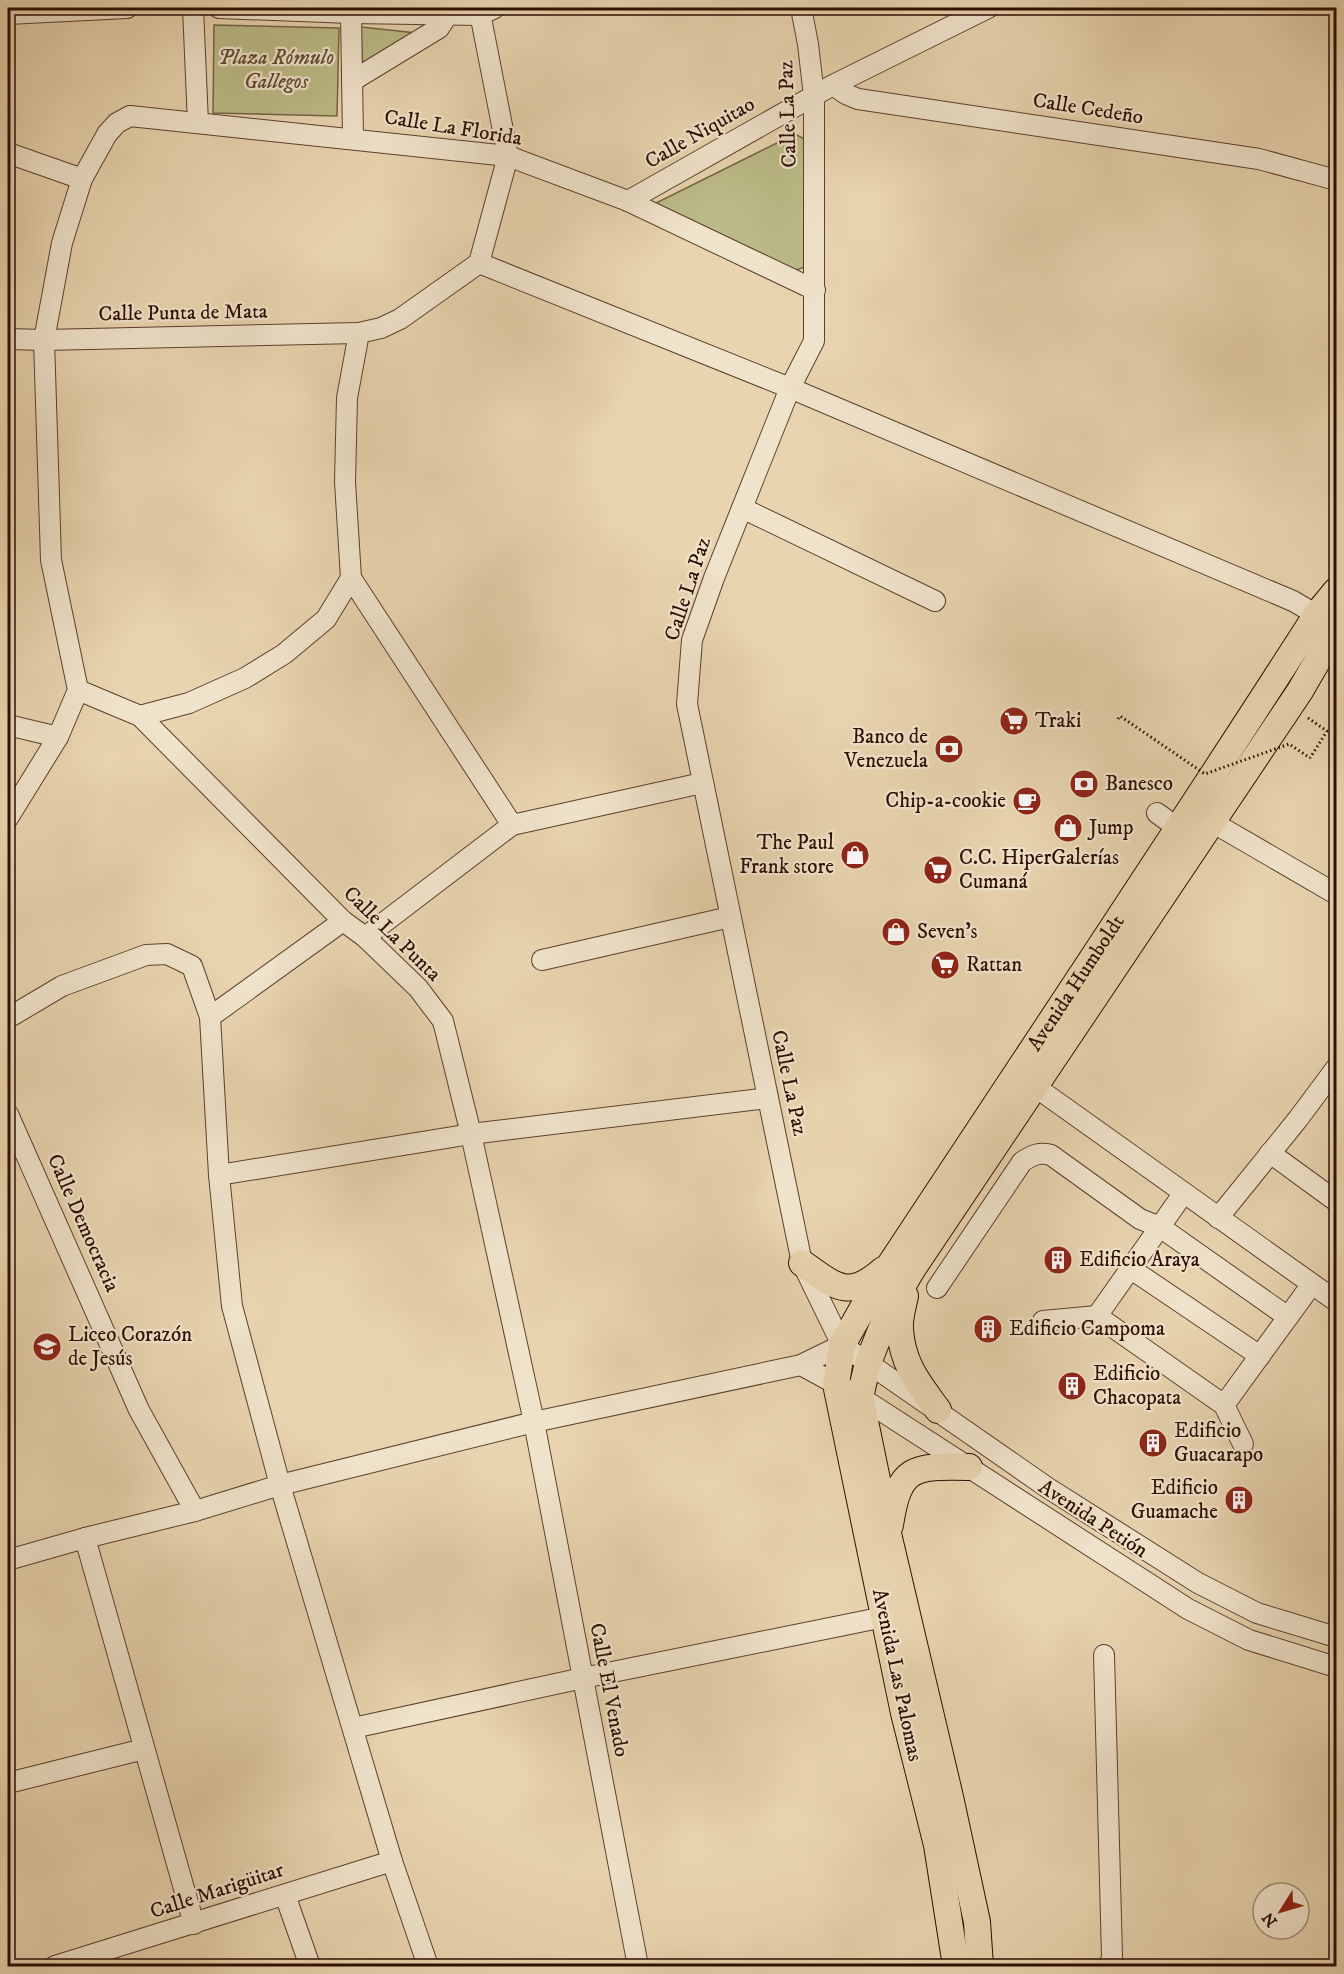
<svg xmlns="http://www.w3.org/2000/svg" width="1344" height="1974" font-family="'IM FELL DW Pica',serif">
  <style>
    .green { fill: #bbbb87; stroke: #746444; stroke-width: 1.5 }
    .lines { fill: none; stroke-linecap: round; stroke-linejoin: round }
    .minor-casing { stroke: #5c402d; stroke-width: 22 }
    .major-casing { stroke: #2d0e02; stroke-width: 28 }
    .path { stroke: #2d0e02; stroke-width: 3; stroke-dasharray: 1.5 3; stroke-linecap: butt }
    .minor { stroke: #f0e3cb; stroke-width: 20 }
    .major { stroke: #e8d4af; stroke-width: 26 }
    .path-bridge { stroke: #2d0e02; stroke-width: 3; stroke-dasharray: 1.5 3; stroke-linecap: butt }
    .labels { text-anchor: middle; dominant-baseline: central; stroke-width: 4.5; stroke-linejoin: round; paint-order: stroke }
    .park-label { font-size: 21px; font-style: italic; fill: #5f4b31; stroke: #f0e3cb }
    .street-label { font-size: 21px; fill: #2d0e02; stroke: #f0e3cb }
    .poi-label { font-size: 21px; fill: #2d0e02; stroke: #f0e3cb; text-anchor: start }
  </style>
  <rect width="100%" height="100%" fill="#e8d4af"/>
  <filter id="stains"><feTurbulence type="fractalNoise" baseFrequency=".00333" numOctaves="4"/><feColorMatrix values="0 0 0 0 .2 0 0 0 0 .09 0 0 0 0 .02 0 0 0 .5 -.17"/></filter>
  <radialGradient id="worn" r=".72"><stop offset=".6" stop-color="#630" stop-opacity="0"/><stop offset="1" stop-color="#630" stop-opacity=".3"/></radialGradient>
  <g class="green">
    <path d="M214,25L339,28L337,116L213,113Z"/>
    <path d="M361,27L426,34L362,65Z"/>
    <path d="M795,134L806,140L805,267L796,270L654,204Z"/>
  </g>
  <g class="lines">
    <g class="minor-casing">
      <g id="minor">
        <path d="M193,8L198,123"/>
        <path d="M219,8L351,13L480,15L495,8"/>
        <path d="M479,8L508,156L479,263L400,319L381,328L359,333L347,398L345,482L351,578L512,825"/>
        <path d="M801,8L808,44L814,96V341L790,388L714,578L692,640L687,704L802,1263L842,1345L868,1363L1048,1488L1198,1583L1257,1613L1336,1637"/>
        <path d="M351,13L353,138"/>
        <path d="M8,14L127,8"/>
        <path d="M352,81L439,28L448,14"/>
        <path d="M833,85L846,94L858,99L1259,159L1336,180"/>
        <path d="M8,153L82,179"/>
        <path d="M628,201L833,85L988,8"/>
        <path d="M479,263L790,388L1293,601L1327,621"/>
        <path d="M8,339L44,340L359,333"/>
        <path d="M742,508L935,601"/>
        <path d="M78,690L140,716L343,921L365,937L418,988L443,1021L471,1134L534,1422L638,1966"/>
        <path d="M140,716L189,703L245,678L284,654L326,619L351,578"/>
        <path d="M8,725L58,737"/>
        <path d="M1157,813L1179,829"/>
        <path d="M8,818L58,737L78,690L51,560L44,340L62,243L82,179L107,134L117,123L130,116L508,156L628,201L815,290"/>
        <path d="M1212,822L1336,894"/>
        <path d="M365,937L512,825L702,783"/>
        <path d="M542,960L730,917"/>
        <path d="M210,1017L343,921"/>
        <path d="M8,1018L62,986L146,955L167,954L192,966L210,1017L219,1175L232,1306L280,1485L392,1861L428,1966"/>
        <path d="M1023,1078L1336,1301"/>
        <path d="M8,1114L139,1410L195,1511"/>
        <path d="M1270,1153L1336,1201"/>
        <path d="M219,1175L471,1134L768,1098"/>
        <path d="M1218,1218L1298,1119L1336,1068"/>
        <path d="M1131,1269L1260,1356"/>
        <path d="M937,1288L1022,1162C1032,1155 1039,1152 1051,1155L1140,1219L1160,1227L1288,1317"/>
        <path d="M1097,1316L1183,1194"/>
        <path d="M1043,1321L1097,1316L1224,1405L1243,1444"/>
        <path d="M801,1365L860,1397L1188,1609L1249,1640L1336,1667"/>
        <path d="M1224,1405L1312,1284"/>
        <path d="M85,1538L194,1924"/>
        <path d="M8,1560L85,1538L195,1511L280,1485L534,1422L801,1365L842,1345"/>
        <path d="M1104,1655L1112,1956L1110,1966"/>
        <path d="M353,1728L583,1678L884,1617"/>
        <path d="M8,1783L144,1749"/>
        <path d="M285,1895L310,1966"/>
        <path d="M55,1966L392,1861"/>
      </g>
    </g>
    <g class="major-casing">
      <g id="major">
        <path d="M802,1263C835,1286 848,1301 883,1270"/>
        <path d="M905,1296C903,1306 899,1319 900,1329C902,1364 919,1384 938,1410"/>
        <path d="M890,1525C899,1466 913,1466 969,1467"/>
        <path id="s1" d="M956,1966L937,1845L904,1713L836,1384L842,1345L872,1292C1021,1066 1171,842 1317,614L1336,591"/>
        <path d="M980,1966L977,1922L950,1797L889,1538L860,1397L868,1363L890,1307L913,1268L1300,691L1336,629"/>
      </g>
    </g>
    <path class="path" d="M1308,718L1327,731L1310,758"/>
    <use href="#minor" class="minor"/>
    <use href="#major" class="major"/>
    <path class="path-bridge" d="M1118,719L1120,716L1205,774L1289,744L1310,758"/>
  </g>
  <defs>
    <g id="supermarket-disc" transform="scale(1.5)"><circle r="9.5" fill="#8f2418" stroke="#f0e3cb"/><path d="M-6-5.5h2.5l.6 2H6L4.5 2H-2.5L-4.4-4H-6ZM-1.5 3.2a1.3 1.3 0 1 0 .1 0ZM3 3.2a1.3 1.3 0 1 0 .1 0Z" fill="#fff"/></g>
    <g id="bank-disc" transform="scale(1.5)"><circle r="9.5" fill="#8f2418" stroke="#f0e3cb"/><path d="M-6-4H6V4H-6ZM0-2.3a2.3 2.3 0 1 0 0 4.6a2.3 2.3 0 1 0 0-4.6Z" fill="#fff"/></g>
    <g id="cafe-disc" transform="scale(1.5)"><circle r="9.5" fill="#8f2418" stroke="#f0e3cb"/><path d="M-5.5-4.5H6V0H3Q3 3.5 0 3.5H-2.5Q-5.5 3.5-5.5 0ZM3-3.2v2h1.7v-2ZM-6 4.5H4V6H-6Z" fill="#fff"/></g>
    <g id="shop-disc" transform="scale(1.5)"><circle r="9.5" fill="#8f2418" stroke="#f0e3cb"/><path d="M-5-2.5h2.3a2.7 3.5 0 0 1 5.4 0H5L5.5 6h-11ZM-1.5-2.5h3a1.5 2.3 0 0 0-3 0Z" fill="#fff"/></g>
    <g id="building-disc" transform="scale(1.5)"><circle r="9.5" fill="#8f2418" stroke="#f0e3cb"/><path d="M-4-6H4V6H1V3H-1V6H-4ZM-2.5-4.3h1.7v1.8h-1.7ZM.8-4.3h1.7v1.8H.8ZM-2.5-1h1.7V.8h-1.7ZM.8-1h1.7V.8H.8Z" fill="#fff"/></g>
    <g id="school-disc" transform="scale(1.5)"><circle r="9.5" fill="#8f2418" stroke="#f0e3cb"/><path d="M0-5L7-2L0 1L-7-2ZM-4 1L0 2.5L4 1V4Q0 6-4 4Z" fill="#fff"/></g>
  </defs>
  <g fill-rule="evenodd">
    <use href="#supermarket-disc" x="1014" y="721"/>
    <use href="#bank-disc" x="949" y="749"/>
    <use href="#bank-disc" x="1084" y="784"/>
    <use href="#cafe-disc" x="1027" y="801"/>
    <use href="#shop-disc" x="1068" y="828"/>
    <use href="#shop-disc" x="855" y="855"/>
    <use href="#supermarket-disc" x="938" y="870"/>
    <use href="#shop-disc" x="896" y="932"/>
    <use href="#supermarket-disc" x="945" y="965"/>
    <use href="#building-disc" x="1058" y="1260"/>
    <use href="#building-disc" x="988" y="1329"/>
    <use href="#school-disc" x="47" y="1347"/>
    <use href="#building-disc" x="1072" y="1386"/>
    <use href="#building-disc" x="1153" y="1443"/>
    <use href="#building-disc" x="1239" y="1500"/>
  </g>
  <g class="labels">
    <g class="park-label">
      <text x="276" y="58">Plaza Rómulo<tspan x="276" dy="24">Gallegos</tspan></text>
    </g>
    <g class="street-label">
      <text transform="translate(1088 109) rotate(9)">Calle Cedeño</text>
      <text transform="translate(788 114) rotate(-92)">Calle La Paz</text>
      <text transform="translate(453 128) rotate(9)">Calle La Florida</text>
      <text transform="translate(700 133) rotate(-30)">Calle Niquitao</text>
      <text transform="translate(183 313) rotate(-1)">Calle Punta de Mata</text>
      <text transform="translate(688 589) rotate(-72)">Calle La Paz</text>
      <text transform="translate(392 934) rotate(44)">Calle La Punta</text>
      <text stroke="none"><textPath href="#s1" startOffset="1065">Avenida Humboldt</textPath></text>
      <text transform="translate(789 1083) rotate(78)">Calle La Paz</text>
      <text transform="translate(83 1223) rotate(66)">Calle Democracia</text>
      <text transform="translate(1093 1519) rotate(33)">Avenida Petión</text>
      <text transform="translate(897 1675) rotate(78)">Avenida Las Palomas</text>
      <text transform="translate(609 1690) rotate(79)">Calle El Venado</text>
      <text transform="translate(217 1891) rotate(-18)">Calle Marigüitar</text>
    </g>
    <g class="poi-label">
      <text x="1035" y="721">Traki</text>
      <text x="928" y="737" text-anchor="end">Banco de<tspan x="928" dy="24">Venezuela</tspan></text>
      <text x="1105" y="784">Banesco</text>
      <text x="1006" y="801" text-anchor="end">Chip-a-cookie</text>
      <text x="1089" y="828">Jump</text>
      <text x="834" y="843" text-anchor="end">The Paul<tspan x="834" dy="24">Frank store</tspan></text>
      <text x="959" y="858">C.C. HiperGalerías<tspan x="959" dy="24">Cumaná</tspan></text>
      <text x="917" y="932">Seven's</text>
      <text x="966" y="965">Rattan</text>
      <text x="1079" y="1260">Edificio Araya</text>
      <text x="1009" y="1329">Edificio Campoma</text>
      <text x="68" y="1335">Liceo Corazón<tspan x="68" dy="24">de Jesús</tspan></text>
      <text x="1093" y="1374">Edificio<tspan x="1093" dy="24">Chacopata</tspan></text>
      <text x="1174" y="1431">Edificio<tspan x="1174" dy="24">Guacarapo</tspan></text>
      <text x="1218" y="1488" text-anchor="end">Edificio<tspan x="1218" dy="24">Guamache</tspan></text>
    </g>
  </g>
  <rect width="1344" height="1974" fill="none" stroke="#e8d4af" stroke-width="30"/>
  <rect x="9" y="9" width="1326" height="1956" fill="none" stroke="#2d0e02" stroke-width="3"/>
  <rect x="15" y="15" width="1314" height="1944" fill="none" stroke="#2d0e02" stroke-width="1.5"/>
  <g transform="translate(1281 1911) rotate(233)"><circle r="28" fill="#f0e3cb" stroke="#a28e7b" stroke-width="1.5"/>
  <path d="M0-4.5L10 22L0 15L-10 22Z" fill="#8f2418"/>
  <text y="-9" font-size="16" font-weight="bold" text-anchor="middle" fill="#2d0e02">N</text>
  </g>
  <rect width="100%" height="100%" filter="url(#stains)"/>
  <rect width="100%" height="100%" fill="url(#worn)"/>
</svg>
